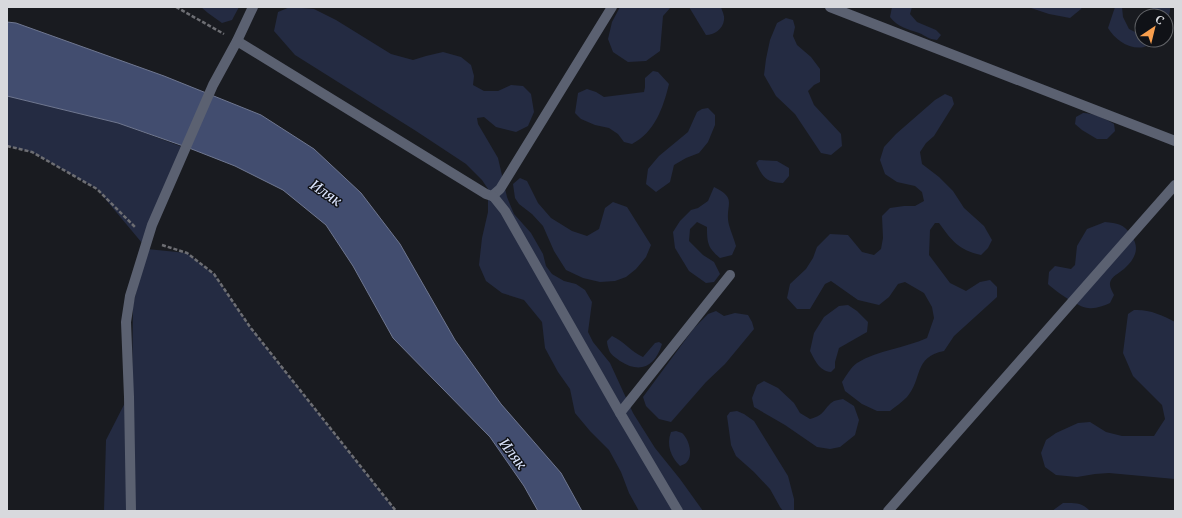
<svg xmlns="http://www.w3.org/2000/svg" width="1182" height="518" font-family="Merriweather,serif">
  <style>
    .green { fill: #242b42 }
    .water { fill: #424d6f; stroke: #6f7790 }
    .lines { fill: none; stroke-linecap: round; stroke-linejoin: round }
    .path { stroke: #6d6e73; stroke-width: 2.5; stroke-dasharray: 4 2; stroke-linecap: butt }
    .minor { stroke: #5b6171; stroke-width: 10 }
    .labels { text-anchor: middle; dominant-baseline: central; stroke-width: 3; stroke-linejoin: round; paint-order: stroke }
    .water-label { font-size: 14px; font-style: italic; fill: #dae3fc; stroke: #101217 }
  </style>
  <rect width="100%" height="100%" fill="#191b20"/>
  <g class="green">
    <path d="M201,7H239L232,20L222,23L208,13Z"/>
    <path d="M290,7L314,9L336,20L391,54L413,60L426,56L443,52L461,57L471,65L474,76L473,85L484,91H498L511,85L523,86L531,94L534,112L528,126L516,132L496,127L484,117L477,118L478,124L498,158L507,197L514,214L531,233L543,254L546,266L552,274L564,281L576,284L585,290L592,302L588,332L593,342L610,363L633,413L655,448L680,479L703,511H639L629,493L621,472L609,450L590,431L575,413L570,389L558,372L545,348L542,322L524,300L502,293L486,281L479,265L482,238L488,212V189L482,180L466,164L416,131L295,55L274,31L278,12Z"/>
    <path d="M620,7H671L663,16L660,51L646,61L628,62L613,52L608,39L612,22Z"/>
    <path d="M689,7H721C722,11 725,16 724,20C723,29 714,35 706,35Z"/>
    <path d="M892,7H912L910,14L917,22L936,30L941,35L937,40C928,39 926,36 919,33C907,29 898,27 890,17Z"/>
    <path d="M1028,7H1082L1081,9L1070,18L1049,14Z"/>
    <path d="M1115,7H1122L1123,17L1129,29L1139,34L1142,33V40H1156C1152,42 1148,46 1144,47C1130,50 1115,40 1108,28Z"/>
    <path d="M1152,7H1170V11L1166,25V16H1154Z"/>
    <path d="M786,18L793,20L795,27L793,36L797,45L811,57L820,69V82L814,85L808,91L814,105L841,134L842,146L831,155L821,153L795,114L776,96L764,75L766,59L770,40L777,23Z"/>
    <path d="M653,71L658,72L669,84C663,108 655,132 632,144L624,142L618,134L609,128L595,125L581,119L575,113L578,93L587,89L596,92L604,97L644,92L645,87V78Z"/>
    <path d="M945,94L952,97L954,104L934,136L926,143L920,152L922,164L939,177L953,191L964,208L984,226L992,240L988,248L981,255C959,250 952,241 939,223H935L930,230L929,255L950,283L966,291L980,282L990,280L997,287V297L954,336L944,351C913,357 923,379 907,397C902,402 895,407 890,411H877L862,404L845,391L842,382C846,376 851,367 857,363C878,350 905,348 927,338L934,318L932,307L924,293L905,282L898,284L889,297L879,305L858,300L831,281L825,284L810,309H797L787,298L790,284L806,269L813,258L817,247L830,234L848,235L862,252L874,255L881,249L883,238L882,216L890,208L904,206H915L924,201L922,192L915,186L897,182L885,174L880,160L884,147L896,134L935,100Z"/>
    <path d="M7,96L118,123L188,149L147,249L187,253L214,274L250,327L396,511H104L106,440L132,389L133,305L147,249L97,189L32,152L7,146Z"/>
    <path d="M708,108L715,115V125L708,142L699,153L686,158L674,165L670,182L656,192L646,184L648,169L659,156L688,132L697,112L702,109Z"/>
    <path d="M1083,113C1094,113 1104,118 1114,124L1115,131L1107,139H1097L1082,130L1075,124L1076,117Z"/>
    <path d="M759,160L777,161L789,168V176L783,183C766,182 763,178 756,163Z"/>
    <path d="M520,178L527,181L538,203L551,218L572,231L587,236L599,229L605,208L613,202L627,207L651,245L646,257L636,269L626,277L615,281L600,282L583,278L566,270L554,251L543,226L532,214L519,204L515,198L513,184Z"/>
    <path d="M714,187C739,199 724,205 729,225C731,232 734,239 736,246L732,255L720,258C708,248 707,243 707,227L697,222L690,229L689,241L703,255L714,262L720,274L714,282L706,283L689,271L675,248L673,232L680,221L691,210L698,208L708,201Z"/>
    <path d="M1105,222C1117,223 1124,224 1131,235C1140,247 1136,258 1125,268C1121,272 1114,275 1111,280C1108,285 1112,291 1114,295L1110,303C1103,306 1096,309 1088,308C1080,308 1055,291 1048,284L1049,272L1055,266L1071,269L1075,265L1077,246L1087,229Z"/>
    <path d="M848,305L857,311L868,322L867,332L839,348L835,362V368L831,372C819,371 815,360 810,351L814,333L824,317L839,306Z"/>
    <path d="M1134,310C1148,309 1163,315 1175,322V479L1109,473L1095,474L1077,477L1056,475L1045,467L1041,453L1046,440L1056,433L1078,423L1090,422L1106,432L1122,436H1154L1165,419L1162,405L1133,376L1123,353L1128,314Z"/>
    <path d="M716,311L724,316L735,313L748,315L752,322L754,329L725,364L706,382L671,422L659,419L646,406L643,397L694,328L708,314Z"/>
    <path d="M612,336C624,341 631,352 643,357L655,343L659,342L662,344C655,367 640,374 620,361C616,358 610,354 609,350C608,347 607,344 607,341Z"/>
    <path d="M764,381L778,388L794,403L800,413L810,419C826,415 823,408 834,401C836,400 840,400 843,399L854,406L859,420L855,435L840,447L830,449L817,447L785,425L754,407L752,398L757,385Z"/>
    <path d="M737,411L744,414L754,421L788,476L794,499V511H783L780,507L770,489L754,472L736,456L731,445L727,416L730,412Z"/>
    <path d="M676,431C678,432 680,432 682,433C689,439 694,456 686,463C685,464 682,465 680,466C671,457 666,445 671,432Z"/>
    <path d="M1063,503C1074,503 1082,502 1090,511H1052Z"/>
  </g>
  <path class="water" d="M7,22L16,23L164,76L261,115L314,149L361,193L400,244L455,340L501,404L561,473L582,511H538L524,486L490,437L393,338L353,266L326,225L283,190L235,166L189,148L118,123L7,96Z"/>
  <g class="lines">
    <g class="path">
      <path d="M176,7L224,34"/>
      <path d="M7,146L32,152L97,189L135,227"/>
      <path d="M162,245L187,253L214,274L250,327L396,511"/>
    </g>
    <g class="minor">
      <path d="M830,7L1175,141"/>
      <path d="M237,41L486,194L492,196L500,189L612,7"/>
      <path d="M493,196L505,211L620,413L678,511"/>
      <path d="M620,413L730,275"/>
      <path d="M131,511L129,397L126,322L130,296L152,225L213,85L237,41L253,7"/>
      <path d="M888,511L1175,185"/>
    </g>
  </g>
  <g class="labels">
    <g class="water-label">
      <text transform="translate(326 193) rotate(34)">Иляк</text>
      <text transform="translate(513 454) rotate(53)">Иляк</text>
    </g>
  </g>
  <rect width="1182" height="518" fill="none" stroke="#d8d9dd" stroke-width="16"/>
  <g transform="translate(1154 28) rotate(35)"><circle r="19" fill="#101217" stroke="#606266"/>
  <path d="M0-3L7 15L0 10L-7 15Z" fill="#f99f4d"/>
  <text y="-6" font-size="11" font-weight="bold" text-anchor="middle" fill="#d8d9dd">С</text>
  </g>
</svg>
